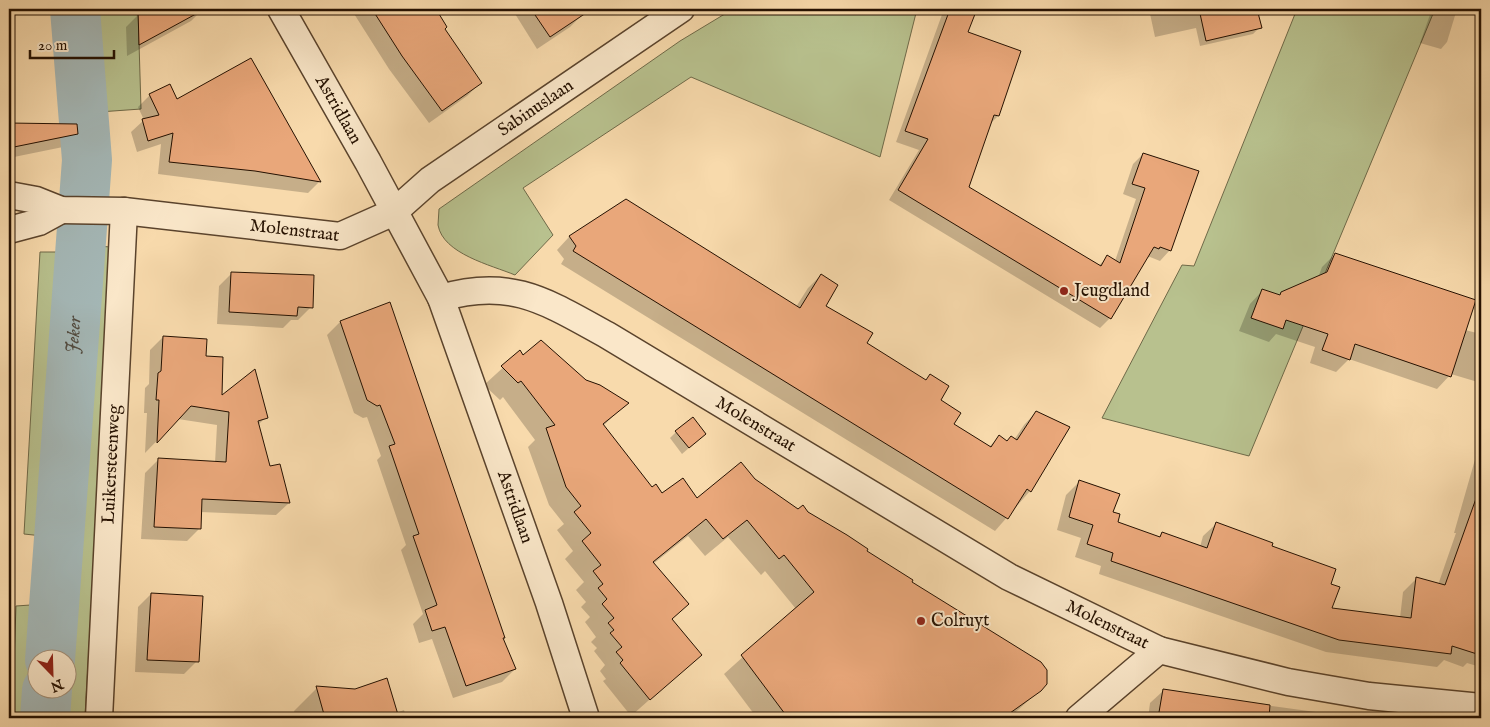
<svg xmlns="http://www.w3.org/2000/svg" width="1490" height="727" font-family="'IM FELL English',serif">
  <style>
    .green { fill: #b8c18e; stroke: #6e6948 }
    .shadow { fill: #0003 }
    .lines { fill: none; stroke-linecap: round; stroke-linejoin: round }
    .river { stroke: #a4b7b6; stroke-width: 50 }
    .building { fill: #e9a77a; stroke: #251101 }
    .minor-casing { stroke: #5a432c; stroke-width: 29 }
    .minor { stroke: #fae7c9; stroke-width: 26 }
    .poi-dot { fill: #8f2418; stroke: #fae7c9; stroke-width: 2 }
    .labels { text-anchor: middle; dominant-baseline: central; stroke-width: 4; stroke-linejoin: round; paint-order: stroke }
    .street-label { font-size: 18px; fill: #251101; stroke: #fae7c9 }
    .poi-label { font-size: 18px; fill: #251101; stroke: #fae7c9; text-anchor: start }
    .water-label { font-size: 19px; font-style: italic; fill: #514b40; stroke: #fae7c9 }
  </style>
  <rect width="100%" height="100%" fill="#f8daac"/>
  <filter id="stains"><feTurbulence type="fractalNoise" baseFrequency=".004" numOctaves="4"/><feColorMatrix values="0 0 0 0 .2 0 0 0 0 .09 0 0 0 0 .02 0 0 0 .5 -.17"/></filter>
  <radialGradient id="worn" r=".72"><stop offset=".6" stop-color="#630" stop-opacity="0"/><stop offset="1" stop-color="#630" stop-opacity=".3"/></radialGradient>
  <g class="green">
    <path d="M90,9H138L141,109L99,112Z"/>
    <path d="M733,9H917L880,157L691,77L523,188L553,235L515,275C491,265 443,254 438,225C438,220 439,214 439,209L680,41Z"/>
    <path d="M1297,9H1435L1249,456L1102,418L1182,265L1194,266Z"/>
    <path d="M93,246L112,247L85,717L58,718L60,690H68V660L63,659Z"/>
    <path d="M40,252H67L52,537L24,534Z"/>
    <path d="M45,604L41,659L38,660L36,718H12L16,606Z"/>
  </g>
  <g class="shadow">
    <path d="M133,9H203L191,21L127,56L126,27L137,16Z"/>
    <path d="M351,9H435L446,27L443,30L480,83L467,96L429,123L389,69Z"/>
    <path d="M512,9H580L583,14L570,27L537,49Z"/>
    <path d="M944,9H975L966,33L998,116L989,125L967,188L1098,266L1108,257L1115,261L1136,199L1123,194L1133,164L1143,154L1170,250L1160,261L1150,257L1146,258L1110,318L1100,328L889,200L919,150L896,142Z"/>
    <path d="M1149,9H1255L1259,28L1253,34L1200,46L1196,28L1155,37Z"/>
    <path d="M1432,9H1457L1447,42L1441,49L1420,43Z"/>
    <path d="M9,72L11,125L77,134L63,147L9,158Z"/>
    <path d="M150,95L176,101L319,182L308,193L158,174L161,144L137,152L131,132L144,120L138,107Z"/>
    <path d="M626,201L796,307L808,288L821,275L824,306L865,343L925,381L930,375L939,400L953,424L989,447L999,437L1007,442L1014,440L1024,425L1036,412L1068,428L1030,491L995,531L561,264L564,259L557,250L569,237Z"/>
    <path d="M1335,254L1465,330L1481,334V383L1451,374L1437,389L1349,359L1336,372L1310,363L1315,347L1276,334L1269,342L1239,331L1250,304L1263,290L1279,296L1318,278L1322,267Z"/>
    <path d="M232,273L311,307L298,320H291L283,328L217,324L219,286Z"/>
    <path d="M340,322L504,637L502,639L515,669L502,682L453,698L432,639L419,643L413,624L423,614L401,550L406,545L377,460L381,456L367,417L363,418L354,413L327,335Z"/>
    <path d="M163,337L205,357L221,398L266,417L258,425L270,468L289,503L276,515L200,512V528L187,541L141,539L145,473L158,460L215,463L217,425L178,419L145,453L147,413H144L145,388L149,384L150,350Z"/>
    <path d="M520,352L523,356L586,381L627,403L603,426L651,488L662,495L696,499L754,480L910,582L1040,690L1009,718H757L724,674L796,609L765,571L761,575L728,537L705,556L688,536L653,564L688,604L671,620L700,655L631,716L603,681L606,679L600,671L605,665L594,651L597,648L591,642L596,637L585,622L590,617L581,607L586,602L576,590L584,582L565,559L573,551L557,530L564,524L549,505L528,447L535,440L503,397L500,400L484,385Z"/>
    <path d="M676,432L705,434L682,454L670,438Z"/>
    <path d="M1481,445V664L1477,666L1467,663L1463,667L1444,660L1437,667L1326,652L1099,574L1101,566L1075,557L1081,538L1057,530L1066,495L1079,482L1112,512L1116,523L1158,538L1162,534L1200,547L1203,536L1217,523L1271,547L1329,584L1331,609L1400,618L1403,592L1416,579L1438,585L1456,533H1454L1478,449Z"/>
    <path d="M151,594L197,661L184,674L135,672L138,607Z"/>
    <path d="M317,688L396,713L404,710L406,717L412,715L413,718H296L294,711Z"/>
    <path d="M1163,691L1360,718H1148L1150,703Z"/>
  </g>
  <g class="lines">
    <g class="river">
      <path id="s1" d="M50,660L87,160L75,9"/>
      <path d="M45,718L47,690"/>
    </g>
  </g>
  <g class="building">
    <path d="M138,9H205L139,45Z"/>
    <path d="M372,9H436L447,27L445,29L482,83L442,111L402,56Z"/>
    <path d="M531,9H592L550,37Z"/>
    <path d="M950,9H977L968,32L1021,51L999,116L994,115L969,187L1101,266L1107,255L1120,263L1145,188L1132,184L1143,153L1199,171L1171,251L1160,247L1159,249L1154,247L1111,319L898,190L928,139L905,131Z"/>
    <path d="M1199,9H1257L1262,28L1206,41Z"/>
    <path d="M251,58L268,88L321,182L255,171L169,162L173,133L148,141L142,119L159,115L149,94L170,84L177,99Z"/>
    <path d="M9,123L77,124L78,134L9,148Z"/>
    <path d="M626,199L800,308L821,274L838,285L826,306L873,333L867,343L926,380L930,374L949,386L941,400L961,413L954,424L991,447L999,435L1007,441L1011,436L1017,440L1036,411L1070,427L1031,492L1027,489L1008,519L573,251L576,246L569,236Z"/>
    <path d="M1335,253L1476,300L1451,377L1355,344L1350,360L1322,350L1328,334L1286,320L1283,329L1251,318L1262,289L1280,295L1281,292L1327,272Z"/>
    <path d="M231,272L314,275L313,308L298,307L297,316L229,312Z"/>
    <path d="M390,302L505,638H503L516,669L466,686L445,627L432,631L425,610L437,605L413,536L419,534L389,446L395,444L380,405L377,406L367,400L340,321Z"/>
    <path d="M163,336L207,339L206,356L223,357L222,395L255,369L268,418L258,421L270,466L280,464L290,503L202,499L201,529L154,527L158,458L226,462L229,412L191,406L157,443L159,400H156L158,373L161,371Z"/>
    <path d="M541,340L586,380L600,385L629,403L603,424L652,487L656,484L662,493L683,478L697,498L741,462L755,479L798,509L803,505L808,512L847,535L868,549L867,551L913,580L912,582L1041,662L1047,670V684L1041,691L1003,718H788L741,655L814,592L784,555L779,559L747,520L723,539L706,519L653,562L689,604L672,619L702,655L650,700L620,663L623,660L616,652L622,647L610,633L614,630L608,623L614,618L602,604L607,599L598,588L603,584L593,571L601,565L582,541L591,533L574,512L581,506L566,487L546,428L555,425L521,381L518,383L501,366L520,350L523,355Z"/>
    <path d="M693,417L706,434L689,448L675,431Z"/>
    <path d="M1079,480L1120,494L1113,512L1120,514L1118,522L1160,537L1162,532L1207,548L1216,522L1273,543L1272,546L1336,569L1331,584L1340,587L1332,608L1411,618L1416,577L1445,585L1478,493H1481V641L1477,654L1452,646L1451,654L1339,640L1111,561L1113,553L1087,544L1093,525L1069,517Z"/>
    <path d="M151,593L203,596L199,662L147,660Z"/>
    <path d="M387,678L399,718H325L316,686L355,689Z"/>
    <path d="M1163,689L1270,705L1269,718H1158Z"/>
  </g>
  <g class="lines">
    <g class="minor-casing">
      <g id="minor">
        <path id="s2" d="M281,9L368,162L441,298L549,603L586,718"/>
        <path id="s3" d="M9,195L36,200L61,210L124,211L340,236L394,212L430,180L681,9"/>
        <path d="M9,230L39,222L61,210"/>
        <path id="s4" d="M441,298C511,277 547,302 607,335L1009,577L1159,650L1288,682L1369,696L1481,707"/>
        <path id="s5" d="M99,718L124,211"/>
        <path d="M1079,718L1159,650"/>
      </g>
    </g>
    <use href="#minor" class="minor"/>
  </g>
  <g class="poi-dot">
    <circle cx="1064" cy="291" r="5"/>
    <circle cx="921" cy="621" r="5"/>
  </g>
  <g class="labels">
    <g class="street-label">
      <text stroke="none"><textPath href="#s3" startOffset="570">Sabinuslaan</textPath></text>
      <text stroke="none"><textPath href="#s2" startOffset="116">Astridlaan</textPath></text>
      <text stroke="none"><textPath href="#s3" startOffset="289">Molenstraat</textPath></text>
      <text stroke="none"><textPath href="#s4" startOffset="350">Molenstraat</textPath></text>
      <text stroke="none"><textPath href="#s5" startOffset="254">Luikersteenweg</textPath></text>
      <text stroke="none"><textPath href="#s2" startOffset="552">Astridlaan</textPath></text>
      <text stroke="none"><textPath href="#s4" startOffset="755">Molenstraat</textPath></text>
    </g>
    <g class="poi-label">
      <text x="1074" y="291">Jeugdland</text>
      <text x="931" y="621">Colruyt</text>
    </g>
    <g class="water-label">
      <text stroke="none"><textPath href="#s1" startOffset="326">Jeker</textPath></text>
    </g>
  </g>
  <rect width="1490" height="727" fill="none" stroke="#f8daac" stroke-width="30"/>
  <rect x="10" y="10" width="1470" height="707" fill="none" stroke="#251101" stroke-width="2.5"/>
  <rect x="15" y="15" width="1460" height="697" fill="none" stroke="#251101"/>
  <g transform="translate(52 674) rotate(157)"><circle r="24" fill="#fae7c9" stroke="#a59179"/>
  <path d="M0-4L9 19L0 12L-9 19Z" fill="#8f2418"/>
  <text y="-8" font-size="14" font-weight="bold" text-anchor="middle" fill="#251101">N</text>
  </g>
  <path d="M30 50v8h84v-8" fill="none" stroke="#251101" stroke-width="2.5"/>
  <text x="38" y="50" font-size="15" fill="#251101" stroke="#fae7c9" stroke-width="4" paint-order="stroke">20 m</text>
  <rect width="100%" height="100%" filter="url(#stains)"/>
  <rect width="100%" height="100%" fill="url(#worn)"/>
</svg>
